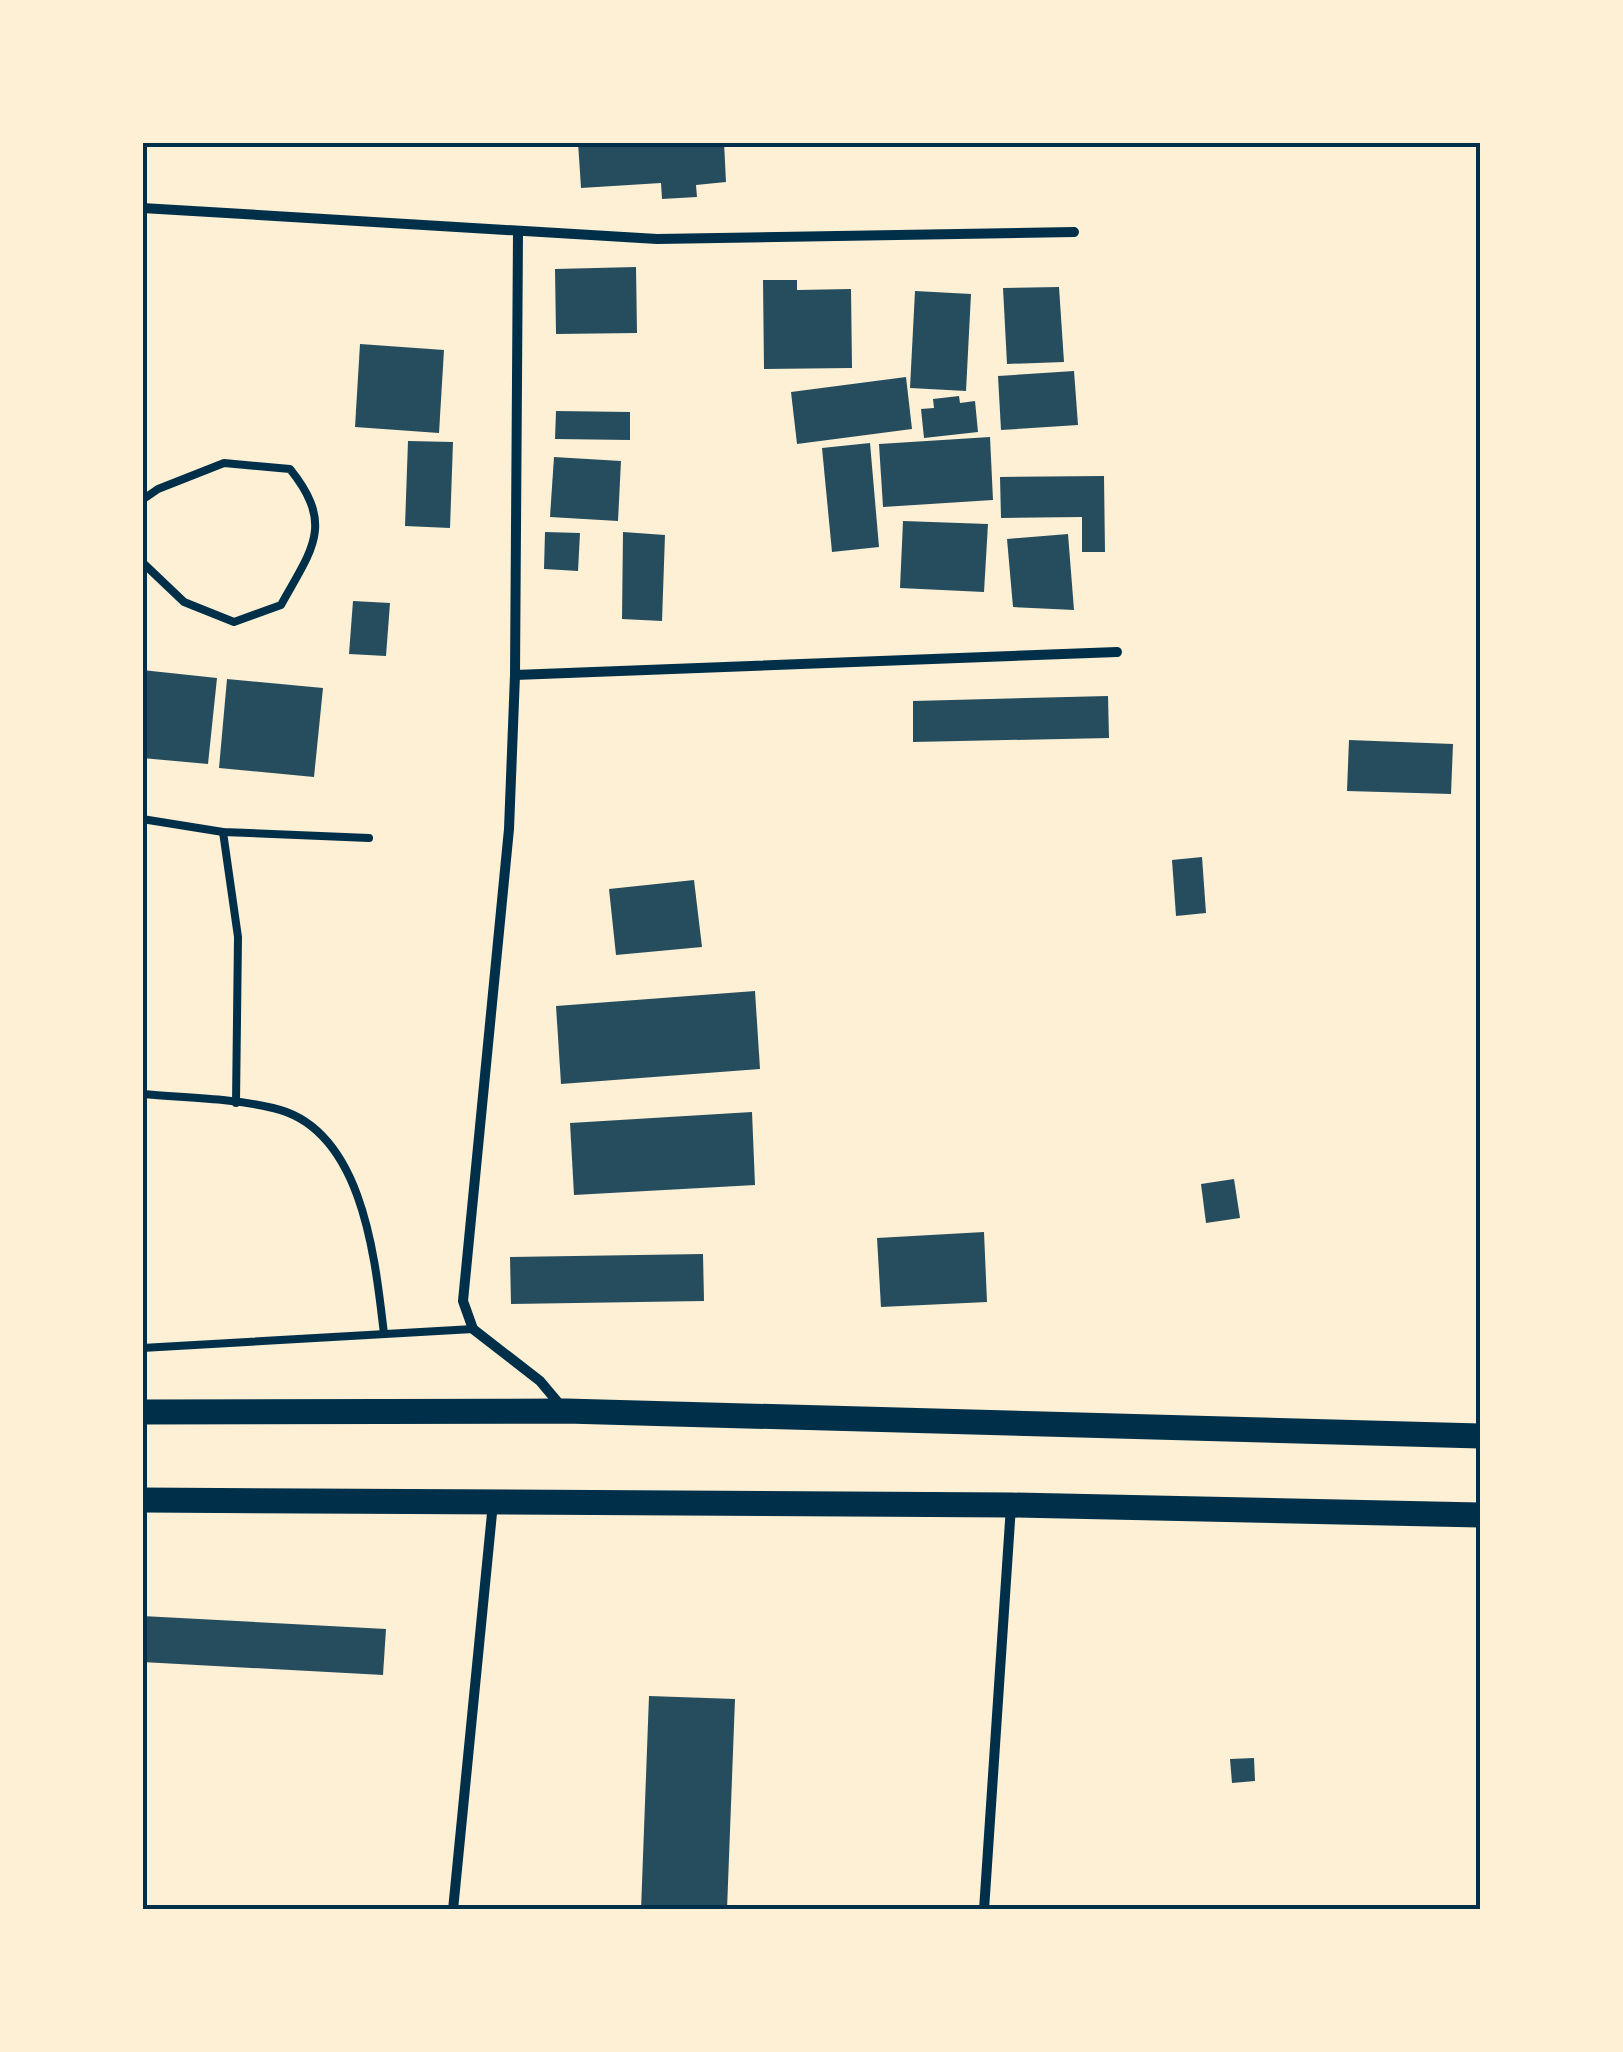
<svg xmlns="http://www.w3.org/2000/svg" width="1623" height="2052" font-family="'Space Grotesk',sans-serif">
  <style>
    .building { fill: #264d5e }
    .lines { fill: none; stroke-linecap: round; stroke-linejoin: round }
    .service { stroke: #003049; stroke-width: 8 }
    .minor { stroke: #003049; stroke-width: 10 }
    .primary { stroke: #003049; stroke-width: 25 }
    .neatline { fill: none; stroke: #003049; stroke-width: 4 }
  </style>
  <rect width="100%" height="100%" fill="#fdf0d5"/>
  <g class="building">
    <path d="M578,142H724L726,182L696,185L697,197L662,199L661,183L581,188Z"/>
    <path d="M636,267L637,333L556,334L555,269Z"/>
    <path d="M763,280H797V290L851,289L852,368L764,369Z"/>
    <path d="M1059,287L1064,362L1007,364L1003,288Z"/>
    <path d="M915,291L971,294L966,391L910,388Z"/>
    <path d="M360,344L444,350L439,433L355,427Z"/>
    <path d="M1074,371L1078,425L1001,430L998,376Z"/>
    <path d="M906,377L912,429L797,444L791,392Z"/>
    <path d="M959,396L960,403L975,401L978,432L924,438L921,409L934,408L933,399Z"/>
    <path d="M556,411L630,412V440L555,439Z"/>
    <path d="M990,437L993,500L883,507L879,444Z"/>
    <path d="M408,441L453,442L450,528L405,526Z"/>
    <path d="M870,443L879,547L832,552L822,448Z"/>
    <path d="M554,457L621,461L618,521L550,517Z"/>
    <path d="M1104,476L1105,552H1082V517L1001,518L1000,477Z"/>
    <path d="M903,521L988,524L984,592L900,588Z"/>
    <path d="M545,532L580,533L578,571L544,569Z"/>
    <path d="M623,532L665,535L662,621L622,619Z"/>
    <path d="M1068,534L1074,610L1013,607L1007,539Z"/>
    <path d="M353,601L390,603L386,656L349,654Z"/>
    <path d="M142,670L217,678L208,764L142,758Z"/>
    <path d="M227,679L323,688L314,777L219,768Z"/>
    <path d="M1108,696L1109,738L913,742V701Z"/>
    <path d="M1349,740L1453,744L1451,794L1347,791Z"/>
    <path d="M1202,857L1206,913L1176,916L1172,860Z"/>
    <path d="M694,880L702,947L616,955L609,889Z"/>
    <path d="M755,991L760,1069L561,1084L556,1006Z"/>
    <path d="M752,1112L755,1185L574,1195L570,1123Z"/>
    <path d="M1234,1179L1240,1218L1206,1223L1201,1184Z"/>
    <path d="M984,1232L987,1302L881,1307L877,1238Z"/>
    <path d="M703,1254L704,1301L511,1304L510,1257Z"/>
    <path d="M142,1616L386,1629L383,1675L142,1662Z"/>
    <path d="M649,1696L735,1699L727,1910H641Z"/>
    <path d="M1254,1758L1255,1781L1232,1783L1230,1759Z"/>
  </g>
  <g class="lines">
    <g class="service">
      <path d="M142,500L158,489L224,463L290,469C335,525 312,549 281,605L234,622L184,602L142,562"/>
      <path d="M142,819L223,832L369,838"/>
      <path d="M223,832L238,937L236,1103"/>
      <path d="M142,1094C185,1098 231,1098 273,1108C363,1128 375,1258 384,1334"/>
      <path d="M142,1348L473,1329"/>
    </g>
    <g class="minor">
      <path d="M142,208L657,239L1074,232"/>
      <path d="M518,232L515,675L509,829L463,1301L473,1329L540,1381L561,1406"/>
      <path d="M515,675L1117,652"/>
      <path d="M453,1910L493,1503"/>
      <path d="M984,1910L1011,1506"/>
    </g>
    <g class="primary">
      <path d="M142,1412L566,1411L1480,1436"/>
      <path d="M142,1500L1012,1505L1480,1515"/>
    </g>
  </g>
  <rect width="1623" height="2052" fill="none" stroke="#fdf0d5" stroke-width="290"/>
  <rect x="145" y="145" width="1333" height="1762" class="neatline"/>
</svg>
